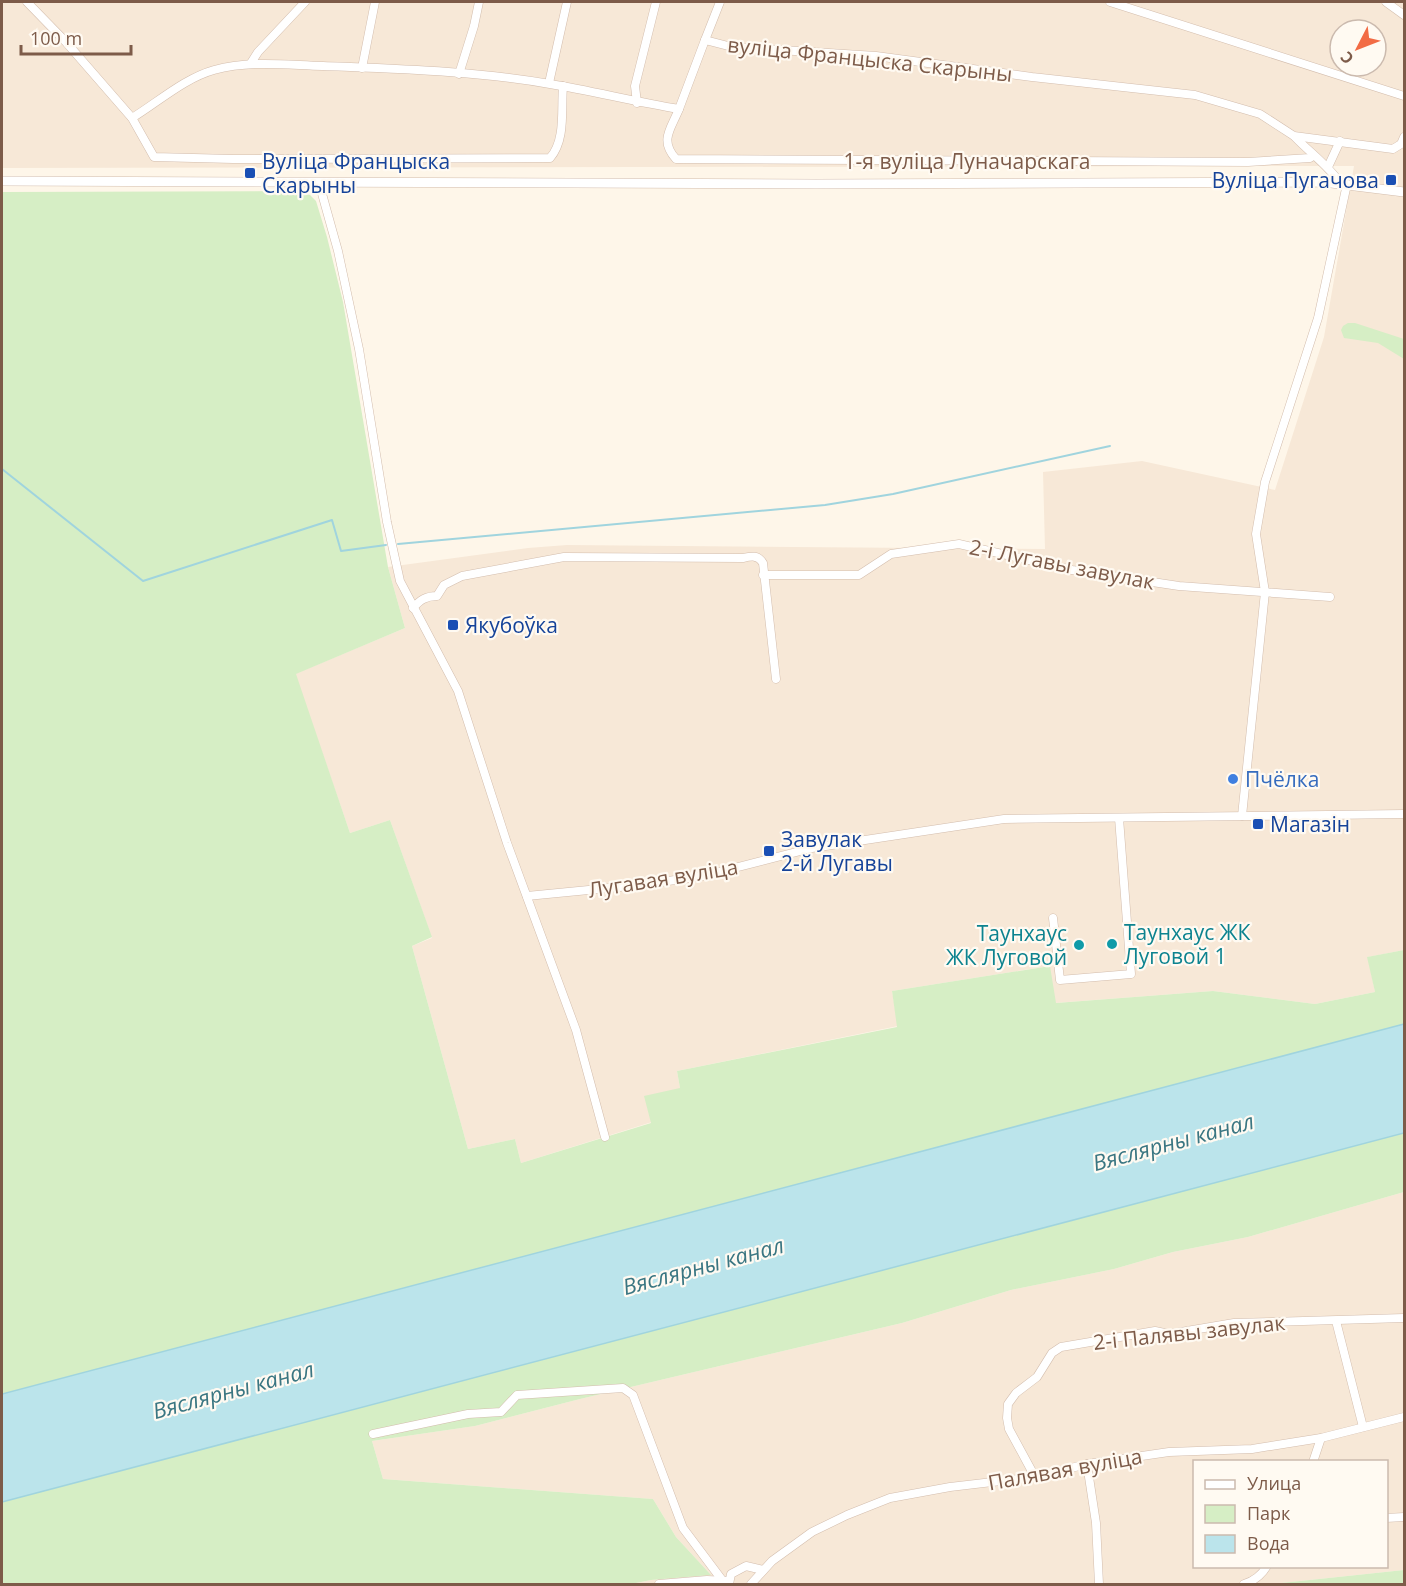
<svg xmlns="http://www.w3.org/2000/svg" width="1406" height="1586" font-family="'Open Sans',sans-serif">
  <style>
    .residential { fill: #f7e8d7; fill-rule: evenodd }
    .green { fill: #d6eec5 }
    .water { fill: #bbe4eb; stroke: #a0d4de; stroke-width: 1.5 }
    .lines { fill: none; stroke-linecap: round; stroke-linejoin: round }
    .stream { stroke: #a0d4de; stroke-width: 2 }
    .minor-casing { stroke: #d3bdad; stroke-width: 9 }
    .tertiary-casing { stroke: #d3bdad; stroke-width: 10 }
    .minor { stroke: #fff; stroke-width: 8 }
    .tertiary { stroke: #fff; stroke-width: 9 }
    .transit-dot { fill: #1a4fb4; stroke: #fffaf2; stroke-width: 2 }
    .shop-dot { fill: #3f7fe0; stroke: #fffaf2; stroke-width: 2 }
    .culture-dot { fill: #0f9aa8; stroke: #fffaf2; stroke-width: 2 }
    .labels { text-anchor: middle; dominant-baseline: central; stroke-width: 4.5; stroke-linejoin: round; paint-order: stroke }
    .street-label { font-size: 21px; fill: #7d5b49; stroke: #fffaf2 }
    .transit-label { font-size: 21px; fill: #164399; stroke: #fffaf2; text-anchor: start }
    .shop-label { font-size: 21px; fill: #366cbe; stroke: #fffaf2; text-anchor: start }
    .culture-label { font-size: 21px; fill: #0d838f; stroke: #fffaf2; text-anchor: start }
    .water-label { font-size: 22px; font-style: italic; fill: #3a7682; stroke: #fffaf2 }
  </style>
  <rect width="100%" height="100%" fill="#fef6e9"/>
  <g class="residential">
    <path d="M2,2H1404V950L1368,957L1375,992L1315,1004L1213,991L1055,1003L1049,966L892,991L898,1026L677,1071L680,1088L652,1122L521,1163L515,1139L468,1149L412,946L432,938L390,820L350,833L295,674L405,628L388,567L528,548L567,545L1045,549L1043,472L1142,461L1275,490L1324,337L1354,166L2,168ZM1340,30H1376V66H1340Z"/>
    <path d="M1404,1192V1570L1272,1584H631L651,1580L710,1574L676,1537L653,1499L383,1479L372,1441L475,1426L580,1399L902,1323L1011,1290L1114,1269L1173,1252L1248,1237ZM1194,1462H1386V1566H1194Z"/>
  </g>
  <g class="green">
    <path d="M294,191L310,195L316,201L327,237L343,302L388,567L405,628L296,674L350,833L390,820L432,937L412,946L468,1149L515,1139L521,1163L651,1123L644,1096L680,1088L677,1071L897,1027L892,991L1050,966L1056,1003L1213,991L1315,1004L1375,992L1367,957L1404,950V1192L1248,1237L1173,1252L1114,1269L1011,1290L902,1323L580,1399L475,1426L372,1441L383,1479L653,1499L676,1537L711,1575L651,1580L631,1584H2V192Z"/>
    <path d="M1348,323H1355L1404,339V359L1378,343L1344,338L1341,330L1343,326Z"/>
    <path d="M1404,1570V1584H1272Z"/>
  </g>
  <path class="water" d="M1404,1024V1133L2,1502V1394Z"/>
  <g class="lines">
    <g class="stream">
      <path d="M2,469L143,581L332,520L341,551L386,545"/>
      <path d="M398,544L825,505L893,494L1110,446"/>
    </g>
    <g class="minor-casing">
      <g id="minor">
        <path d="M27,2L65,41L132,118L154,157L233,159L550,158C566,140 561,109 563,86"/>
        <path d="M1110,2L1404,96"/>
        <path d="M1386,2L1404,15"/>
        <path d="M705,40L720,2"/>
        <path d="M251,63L258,52L305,2"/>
        <path d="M362,68L375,2"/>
        <path d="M459,74L474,26L479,2"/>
        <path d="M549,83L567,2"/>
        <path d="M637,103L635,86L656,2"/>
        <path d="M679,109C671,129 659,140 676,159L1248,162L1310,158L1313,156"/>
        <path d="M132,118C158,102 185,78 214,70C250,60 286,65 323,66C397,69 477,71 550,84C593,91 635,102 679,109L705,40L732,47L876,56L1032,77L1195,95L1260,114L1294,136L1393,149L1401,144L1404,137"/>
        <path d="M1294,136C1309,152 1328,165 1341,184"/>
        <path d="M1328,167L1340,141"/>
        <path d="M319,183L338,251L359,349L387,522L400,581L458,691L507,843L576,1030L605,1137"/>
        <path d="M763,575H859L891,554L959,544L1072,570L1179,586L1330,597"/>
        <path d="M413,608C420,600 426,596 437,596L444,585L462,576L564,557L743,558C752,556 758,555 763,563L776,679"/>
        <path d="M1242,816L1265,592L1256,534L1265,482L1318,318L1347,184"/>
        <path d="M527,896L640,885L703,876L812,848L1004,819L1404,814"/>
        <path d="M1053,918L1060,980L1131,974L1119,818"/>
        <path d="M1336,1321L1363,1427"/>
        <path d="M373,1434L468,1414L501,1412L517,1395L623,1388L633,1395L683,1528L722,1580"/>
        <path d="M1313,1462L1321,1438"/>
        <path d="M1087,1464L1096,1523L1099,1584"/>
        <path d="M1035,1477L1009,1429L1007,1418L1008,1404L1016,1393L1037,1377L1052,1353L1061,1347L1155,1331L1169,1334L1234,1323L1404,1318"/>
        <path d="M1386,1518L1404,1517"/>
        <path d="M659,1584L707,1580L728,1581"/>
        <path d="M729,1584L731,1574L746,1566L763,1570"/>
        <path d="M751,1584L772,1561L812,1532L847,1515L890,1498L950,1487L1035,1477L1087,1464L1169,1452L1252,1449L1321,1438L1404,1417"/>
        <path d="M1244,1584C1254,1581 1261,1576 1267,1566"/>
      </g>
    </g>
    <g class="tertiary-casing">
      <path id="tertiary" d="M2,181L816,184L1323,182L1404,192"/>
    </g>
    <use href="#minor" class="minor"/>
    <use href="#tertiary" class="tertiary"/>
  </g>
  <g class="transit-dot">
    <rect x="244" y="167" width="12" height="12" rx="3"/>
    <rect x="1385" y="174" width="12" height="12" rx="3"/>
    <rect x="447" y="619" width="12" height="12" rx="3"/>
    <rect x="1252" y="818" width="12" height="12" rx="3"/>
    <rect x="763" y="845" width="12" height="12" rx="3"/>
  </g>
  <circle class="shop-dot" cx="1233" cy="779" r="6"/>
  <g class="culture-dot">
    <circle cx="1112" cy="944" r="6"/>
    <circle cx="1079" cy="945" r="6"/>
  </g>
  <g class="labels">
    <g class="street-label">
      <text transform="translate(870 59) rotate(6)">вуліца Францыска Скарыны</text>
      <text x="967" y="161">1-я вуліца Луначарскага</text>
      <text transform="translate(1062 564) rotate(11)">2-і Лугавы завулак</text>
      <text transform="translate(663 878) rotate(-9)">Лугавая вуліца</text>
      <text transform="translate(1189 1332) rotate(-6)">2-і Палявы завулак</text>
      <text transform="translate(1065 1469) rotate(-10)">Палявая вуліца</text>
    </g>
    <g class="transit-label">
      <text x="262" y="161">Вуліца Францыска<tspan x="262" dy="24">Скарыны</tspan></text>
      <text x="1379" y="180" text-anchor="end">Вуліца Пугачова</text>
      <text x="465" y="625">Якубоўка</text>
      <text x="1270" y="824">Магазін</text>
      <text x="781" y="839">Завулак<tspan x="781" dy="24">2-й Лугавы</tspan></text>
    </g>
    <g class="shop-label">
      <text x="1245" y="779">Пчёлка</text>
    </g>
    <g class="culture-label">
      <text x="1124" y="932">Таунхаус ЖК<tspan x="1124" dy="24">Луговой 1</tspan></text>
      <text x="1067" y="933" text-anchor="end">Таунхаус<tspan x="1067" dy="24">ЖК Луговой</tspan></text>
    </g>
    <g class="water-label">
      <text transform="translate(1173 1141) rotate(-15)">Вяслярны канал</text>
      <text transform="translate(703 1265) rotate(-15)">Вяслярны канал</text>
      <text transform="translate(233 1389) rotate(-15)">Вяслярны канал</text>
    </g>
  </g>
  <rect width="1406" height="1586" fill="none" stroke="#7d5b49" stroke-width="6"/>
  <rect x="1193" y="1460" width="195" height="108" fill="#fffaf2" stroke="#cbbaae" stroke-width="1.5"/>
  <rect x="1205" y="1480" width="30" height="9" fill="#ffffff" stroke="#cbbaae" stroke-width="1.5"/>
  <text x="1247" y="1490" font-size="18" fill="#7d5b49">Улица</text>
  <rect x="1205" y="1505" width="30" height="18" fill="#d6eec5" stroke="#cbbaae" stroke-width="1.5"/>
  <text x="1247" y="1520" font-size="18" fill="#7d5b49">Парк</text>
  <rect x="1205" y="1535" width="30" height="18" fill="#bbe4eb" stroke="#cbbaae" stroke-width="1.5"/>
  <text x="1247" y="1550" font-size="18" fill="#7d5b49">Вода</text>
  <g transform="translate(1358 48) rotate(228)"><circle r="28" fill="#fffaf2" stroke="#cbbaae" stroke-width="1.5"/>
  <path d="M0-4.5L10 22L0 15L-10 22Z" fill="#f26b44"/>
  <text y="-9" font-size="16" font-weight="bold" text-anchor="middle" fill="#7d5b49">С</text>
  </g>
  <path d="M21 45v9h110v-9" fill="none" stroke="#7d5b49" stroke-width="3"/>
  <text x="30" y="45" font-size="18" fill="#7d5b49" stroke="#fffaf2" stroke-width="4.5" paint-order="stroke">100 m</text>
</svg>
